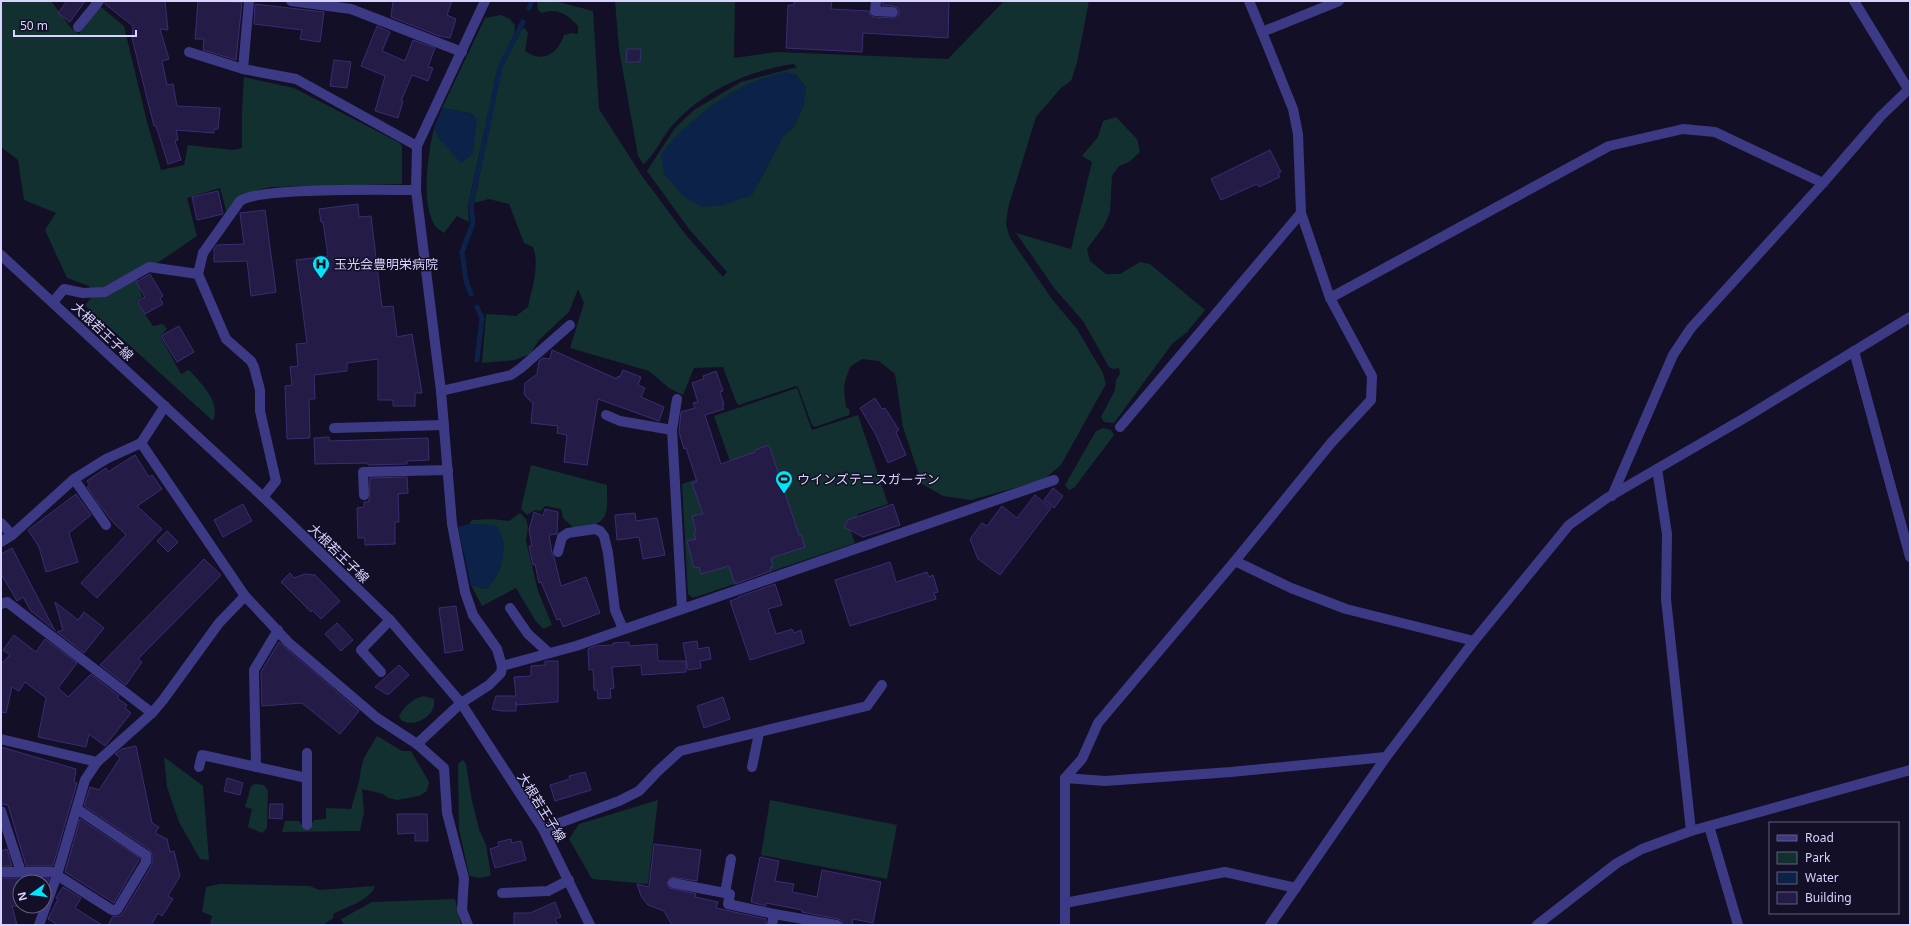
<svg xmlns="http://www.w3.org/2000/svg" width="1911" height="926" font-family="'Noto Sans','Noto Sans JP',sans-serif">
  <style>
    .green { fill: #12302f; fill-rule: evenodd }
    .water { fill: #0c2248 }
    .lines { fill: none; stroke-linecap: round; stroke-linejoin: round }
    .stream { stroke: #0c2248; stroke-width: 5 }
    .building { fill: #241b47; stroke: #3b2d73 }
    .service { stroke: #3d3a85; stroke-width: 10 }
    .minor { stroke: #3d3a85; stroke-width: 10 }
    .tertiary { stroke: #3d3a85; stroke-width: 10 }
    .labels { text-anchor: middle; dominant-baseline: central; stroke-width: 3; stroke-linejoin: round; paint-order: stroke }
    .poi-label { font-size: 13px; fill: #d9d4ff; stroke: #130f26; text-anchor: start }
    .street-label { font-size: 13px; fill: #d9d4ff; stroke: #130f26 }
  </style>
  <rect width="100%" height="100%" fill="#130f26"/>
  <g class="green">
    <path d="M1,1H51L71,28L79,34L100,6L124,26L147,122L161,170L184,165L188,145L233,150L242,148V113L244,77L294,88L400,143L402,147V184L271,187L240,195L227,214L220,188L187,198L197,236C164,259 131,283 91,292L89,286L67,278L45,230L56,213L24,200L18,160L1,147Z"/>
    <path d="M537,1H555L593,11L599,109L642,176L686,235L723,277L727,272L689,229L647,171L675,128L694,110L741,82L797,67L793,64C747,71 702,91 670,128C663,137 651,160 643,164L638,156L619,49L615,1H735L734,58L776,52L948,59L1004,1H1089L1077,63L1071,81L1061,88L1036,117L1008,208L1006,224L1010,238L1052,299L1077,329L1103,373L1106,384L1061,465L1043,480L971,500L943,496L922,484L903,427L895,374L879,361L862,359L850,367L845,381L844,390L846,407L850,410L849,415L815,427L812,425L798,387L796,386L739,405L736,402L723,367L694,368L683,395L669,388L649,371L570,348L584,303L578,289L569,312L539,340L530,354L515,360L482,363L486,314L516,316L528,307C532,287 540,266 533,247L524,243L509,204L489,199L474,203L502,68L522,29L525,28L528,33L525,51C541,63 558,55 564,35L572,33L578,34V26C568,15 558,7 542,13L538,10ZM795,74L806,88L803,107L793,128L783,136L759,182Z"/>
    <path d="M501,15L510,19L515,25L514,37L498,67L468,206L469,222L457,216L444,233C441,231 438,229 436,227C420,206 428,153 434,128L441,141L473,114L442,108L485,18Z"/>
    <path d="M1116,117L1137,139L1140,152L1129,162L1119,166L1112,176L1110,212L1104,226L1087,249L1090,261L1106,274H1120L1140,262L1150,264L1205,310L1187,332L1172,344L1114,423L1104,422L1101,417L1115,390L1116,380L1120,374L1119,368L1114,369L1109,367L1083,321L1055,289L1016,233L1071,249L1092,162L1082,156L1098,137L1103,121Z"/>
    <path d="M136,277L142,297L136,301L153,326L163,324L167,329L160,336L181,374L189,370C202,384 221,402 213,421L85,305L91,298L109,293Z"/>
    <path d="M797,388L812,430L858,415L888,504L858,514L850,529L855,543L693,598L688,594L682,484L732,467L714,416Z"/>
    <path d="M1103,428L1111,430L1114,435L1074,488L1069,490L1065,485L1096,431Z"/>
    <path d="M531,465L607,485C607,518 610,522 576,530L563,518L561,509L545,506L541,511L535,510L527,515L521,509Z"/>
    <path d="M520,513L526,519L528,527L526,541L538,591L552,625L543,629L535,620L516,588L482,606L471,585L486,589C511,561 501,554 488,525L469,524L472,520L492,519L509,521Z"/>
    <path d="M424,696L434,699C437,715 415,729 401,720L399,716C405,706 412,699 424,696Z"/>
    <path d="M377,736L402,751H411L429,782L427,791L419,796L397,800L388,798L383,794L362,789L364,812L360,831L282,832L285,821H299L302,825L312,823L314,820L326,819V808L351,809L359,782L361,769L364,758Z"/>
    <path d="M164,757L203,786L209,860L200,859L179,822L167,787Z"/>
    <path d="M463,760L466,764L472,801L479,829L486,845L491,875C485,878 475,879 469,875L459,829L458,764Z"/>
    <path d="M255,784L264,785L268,791L267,828L262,833L248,827L252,809L245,807L251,786Z"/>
    <path d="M658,800L648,884L592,879L569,839L579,824Z"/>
    <path d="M770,800L897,825L887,879L761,855Z"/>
    <path d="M219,884L310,886L319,890L375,886C371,900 346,907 333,914V918L323,925H210L212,916L202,912L206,887Z"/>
    <path d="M455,899L461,925H344L341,919L372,902Z"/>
  </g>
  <g class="water">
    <path d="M785,72L795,74L806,88L803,107L793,128L783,136L752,195L724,205L702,207L684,197L664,174L661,154C684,125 716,99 750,83C761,78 774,75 785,72Z"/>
    <path d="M442,108L473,114L477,120L473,154L461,163L441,141L434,128Z"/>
    <path d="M469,524L488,525L498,527L504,543L503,559L497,576L487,589L471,585L458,527Z"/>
  </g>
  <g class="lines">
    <g class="stream">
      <path d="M529,8L532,1"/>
      <path d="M471,294L466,281L462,252L473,223L471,205L500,67L523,22"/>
      <path d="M477,360L482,318L477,307"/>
    </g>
  </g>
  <g class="building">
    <path d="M67,1H85L70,22L58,13Z"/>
    <path d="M105,1H165L168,30L160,29L169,59L162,61L167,85L173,84L177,106L220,108L218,129H214V133L176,130L178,140L175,141L181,160L168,164L156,126H154L132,38L133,26L105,4Z"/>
    <path d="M198,1L242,2L236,60L203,50L204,39H195Z"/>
    <path d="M393,1H452L447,15L456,19L450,38L439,36L391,17Z"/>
    <path d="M794,1H832L831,9L869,11L871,16L874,17L893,18L899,15V9L894,6L882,5V1H949L948,38L863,33L862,52L786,48L788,5H794Z"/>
    <path d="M255,4L324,12L320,42L300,39L302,30L254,24Z"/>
    <path d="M377,26L390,32L382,51L405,61L413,40L435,48L428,67L433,68L428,81L412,75L401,101H403L398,118L375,111L385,76L361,66Z"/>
    <path d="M627,49H641L640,62H626Z"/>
    <path d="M334,60L351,62L347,88L330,86Z"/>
    <path d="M1270,150L1281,172L1278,173L1280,177L1259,187L1257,184L1221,200L1211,179Z"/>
    <path d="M218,191L223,214L197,220L192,197Z"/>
    <path d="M358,204L359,217L371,216L382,307L393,306L397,337L412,334L422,393H415V406H393V400H378V359L347,363V371L314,375L315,399H309L310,438L287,439L285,386L292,385L290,367L298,366L296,344L307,343L296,260L328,256L323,222H321L319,209Z"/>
    <path d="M265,210L276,292L251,296L247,261L214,262V249L217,245L244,244L240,213Z"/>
    <path d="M150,274L163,296L160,298L163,304L145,314L137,301L145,297L136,282Z"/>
    <path d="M179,326L194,352L177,362L161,336Z"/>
    <path d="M552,350L617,379L618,376L620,377L623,370L641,377L638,385L645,388L641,397L664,407L659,421L598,399L587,465L564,462L567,435L557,433L558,426L531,423L533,403L528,399L524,394L525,383L537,374L539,361L543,358L550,359Z"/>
    <path d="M716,371L723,391L720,392L724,405H722L724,409L705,415L721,464L755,452V450L769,445L799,535H801L805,547L771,558L773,567L770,568L771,571L735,584L729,566L701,574L699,567L694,568L687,541L696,539L694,532L696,531L692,516L703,514L692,483L697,482L686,448L684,449L679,432L681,412L695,408L693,403L698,402L692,383L704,379L703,376Z"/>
    <path d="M875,398L882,409L885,408L899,430L896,432L906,455L888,463L876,435L860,408Z"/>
    <path d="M329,437L330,441L428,438L429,460L407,461V464L368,465V463L315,464L314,438Z"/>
    <path d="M135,455L149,477L152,475L162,489L137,506L162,529L97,598L81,583L126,535L113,522L101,507L87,487L90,485L87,481L106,468L108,472Z"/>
    <path d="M407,477L408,493L398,494L399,522H395V544L365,545V538H358L357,508L364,507V502H369L370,478Z"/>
    <path d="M1053,488L1063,496L1054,508L1044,500Z"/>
    <path d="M76,494L91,515L69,533L78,562L46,572L39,547L28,530Z"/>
    <path d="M1035,495L1051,508L1000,575L978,559L970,539L982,523L987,526L1002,506L1017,518Z"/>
    <path d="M243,504L252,521L223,537L214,520Z"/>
    <path d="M893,504L900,525L863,537L844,527L848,520Z"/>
    <path d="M545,509L558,512L557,534L549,535L552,553L554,557L561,586L586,577L600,613L563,627L560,619L557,620L541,582L539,583L535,564L533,565L529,546H532L529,530L534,512L543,516Z"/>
    <path d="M635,513L636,521L657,518L665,555L643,559L639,537L617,540L615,515Z"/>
    <path d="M167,531L178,542L168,552L157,541Z"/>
    <path d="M12,548L54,629L56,631L31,611L23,597L17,601L1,574V554Z"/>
    <path d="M204,559L221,575L138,659L142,662L126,685L100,665Z"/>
    <path d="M890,562L896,582L927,572L929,577L933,575L938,592L934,593L936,599L850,626L835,580Z"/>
    <path d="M290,573L294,578L305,574L315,575L340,601L321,619L312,610L311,612L281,582Z"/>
    <path d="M775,584L782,605L768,609L776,634L792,629L794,633L801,630L804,643L750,660L730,601L739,598L738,597Z"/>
    <path d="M55,602L78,620L84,612L104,628L84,653L57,632L63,630Z"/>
    <path d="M456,606L463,650L445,653L439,608Z"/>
    <path d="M337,623L353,640L341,651L325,634Z"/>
    <path d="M14,635L36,652L45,639L77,663L58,688L68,697L91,674L119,696L117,698L127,705L125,708L131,713L105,746L89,734L86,747L38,737L46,698L25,682L19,691L12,687L6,713L1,712V664L10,655L3,650Z"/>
    <path d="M697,641L698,649L709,647L711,659L700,661L701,668L688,670L683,643Z"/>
    <path d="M279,642L359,711L340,734L302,703L262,706L261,672Z"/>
    <path d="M629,642V646L657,644L658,661H686V672L642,675L641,665L612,667L614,688L610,689L611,698L598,699L597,690H594L593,669L589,670L588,649L595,646L613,645V643Z"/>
    <path d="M545,661H558V702L516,705V702V711H501L492,709L496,696H516L514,677L531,676V666L545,665Z"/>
    <path d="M399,665L409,675L388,695L375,687Z"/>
    <path d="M723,697L730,719L704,728L697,706Z"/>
    <path d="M136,746L152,823L159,827L155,833L167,839L170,852L174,851L180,876L168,896L173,899L162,916L158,913L151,925H108L113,916H120L123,913L152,865V855L150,850L84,806L90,787L99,790L120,758L115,754L122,749Z"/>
    <path d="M1,747L76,769L74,782L77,783L53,866H26L8,805L1,804Z"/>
    <path d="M585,772L591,790L555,801L550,785L570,779L569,776Z"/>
    <path d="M227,778L243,783L240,795L224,791Z"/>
    <path d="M270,804H283L282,819L269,818Z"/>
    <path d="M397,814H427L428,841H415V833L398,834Z"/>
    <path d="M80,819L140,858L114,903L65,872Z"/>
    <path d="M511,839L512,843L521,841L526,860L495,868L490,849L499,846L498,842Z"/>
    <path d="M654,844L701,850L697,881L671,877L667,882L669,888L696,894L695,897L718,902L716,908L766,919V925H672L664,911L648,905L641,896L637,884L649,887Z"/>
    <path d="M7,849L12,866H1V851Z"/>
    <path d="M760,857L779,861L775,881L794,884L792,892L817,897L822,870L881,882L873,923L853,919L852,925H843L841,920L838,919L802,912V910L766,903V906L751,902Z"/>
    <path d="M1,878H49L48,882H20V906H12L17,925H1Z"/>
    <path d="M63,887L81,898L75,908L102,925H58L48,919L58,899L56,898Z"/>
    <path d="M555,902L561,917L555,919L558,925H514V913H530Z"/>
  </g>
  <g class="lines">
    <g class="service">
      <path d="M876,1L875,11L893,12"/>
      <path d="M189,52L243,69"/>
      <path d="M203,253L198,274L226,339L251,361L254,367L260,390V411L276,481L263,497"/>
      <path d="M53,302L64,289L83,293L105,292L149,267L198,274"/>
      <path d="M441,391L511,375L521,368L570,325"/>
      <path d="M606,415L620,421L672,430"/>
      <path d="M1120,427L1301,213"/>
      <path d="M74,479L106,525"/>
      <path d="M364,495L363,472L448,470"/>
      <path d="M558,552L562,537L568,533L595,529L600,531L604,536L608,553L615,610L623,629"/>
      <path d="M510,608L528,634L549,653"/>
      <path d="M381,672L361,650L390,620"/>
      <path d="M199,767L202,755L307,778"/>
      <path d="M256,767L254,670L278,630"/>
      <path d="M752,767L759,733"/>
      <path d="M307,825V753"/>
      <path d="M543,829L619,801L639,791L658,771L680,751L867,706L882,685"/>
      <path d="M502,893L548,891L569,880"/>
      <path d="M725,893L731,859"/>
    </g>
    <g class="minor">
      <path d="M249,1L243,69L296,79L417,146"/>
      <path d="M291,1L351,9L462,52"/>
      <path d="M1249,1L1262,32"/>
      <path d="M1854,1L1908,89"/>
      <path d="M78,27L99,1"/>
      <path d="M203,253L240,201C259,187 385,190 416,190"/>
      <path d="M1330,298L1609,146L1683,129L1715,132L1823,183"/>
      <path d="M1854,351L1910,557"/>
      <path d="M677,399L672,430L682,609"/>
      <path d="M334,428L444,425"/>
      <path d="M141,443L165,406"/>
      <path d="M1657,469L1667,534L1666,599L1691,831"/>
      <path d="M1612,496L1673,355L1691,328L1823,183L1881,116L1910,88"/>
      <path d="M1,523L12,535"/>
      <path d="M1,542L12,535L74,479L106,459L141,443L245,596L288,642L377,718L417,744L444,768L447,813L464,878L462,910L468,925"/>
      <path d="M1235,561L1291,588L1346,609L1474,641"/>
      <path d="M1,604L7,602L152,713"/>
      <path d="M502,666L576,646L1054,480"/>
      <path d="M1,739L97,762"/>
      <path d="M417,744L461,703L489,685L501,673L502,666L497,649L473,615L465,592L452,524L441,391L416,190L417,146L485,1"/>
      <path d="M1065,778L1105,781L1231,772L1386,757"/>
      <path d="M1,811L21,872"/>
      <path d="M1709,826L1738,925"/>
      <path d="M1,872H52L112,910H117L146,862V855L77,809"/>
      <path d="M673,883L730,894L728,904L774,914"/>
      <path d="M1065,903L1225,872L1296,888"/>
      <path d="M39,925L57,875L85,780L97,762L152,713L163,700L219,623L245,596"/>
      <path d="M772,925L774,914L837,925"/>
      <path d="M1065,925V778L1082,759L1098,723L1235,561L1331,443L1371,400L1372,376L1330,298L1301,213L1298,134L1293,109L1262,32L1339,1"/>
      <path d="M1270,925L1386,757L1474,641L1569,525L1607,498L1748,416L1910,317"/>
      <path d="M1537,925L1617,863L1642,849L1691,831L1910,770"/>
    </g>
    <path class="tertiary" d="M1,255L263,497L390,620L461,703L543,829L590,925"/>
  </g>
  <defs>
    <g id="hospital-pin" transform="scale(0.9)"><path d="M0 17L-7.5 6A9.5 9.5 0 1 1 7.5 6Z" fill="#00e5ff" stroke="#130f26"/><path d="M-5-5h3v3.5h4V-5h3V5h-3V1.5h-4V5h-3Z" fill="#111"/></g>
    <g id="stadium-pin" transform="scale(0.9)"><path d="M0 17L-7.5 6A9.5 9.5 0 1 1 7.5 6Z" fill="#00e5ff" stroke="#130f26"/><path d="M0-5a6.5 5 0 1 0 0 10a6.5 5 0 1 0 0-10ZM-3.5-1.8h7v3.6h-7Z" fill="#111"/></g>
  </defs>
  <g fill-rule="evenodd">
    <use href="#hospital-pin" x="321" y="264"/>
    <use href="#stadium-pin" x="784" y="479"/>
  </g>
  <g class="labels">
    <g class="poi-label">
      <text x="334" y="264">玉光会豊明栄病院</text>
      <text x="797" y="479">ウインズテニスガーデン</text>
    </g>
    <g class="street-label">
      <text transform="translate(103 331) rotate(43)">大根若王子線</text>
      <text transform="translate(339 553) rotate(44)">大根若王子線</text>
      <text transform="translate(542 807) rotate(58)">大根若王子線</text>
    </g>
  </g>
  <rect width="1911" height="926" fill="none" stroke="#d9d4ff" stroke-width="4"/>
  <rect x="1769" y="822" width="130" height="92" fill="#130f26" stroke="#625e7d"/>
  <rect x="1777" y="835" width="20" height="6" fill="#3d3a85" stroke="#625e7d"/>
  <text x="1805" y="842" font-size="12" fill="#d9d4ff">Road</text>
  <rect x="1777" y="852" width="20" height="12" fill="#12302f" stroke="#625e7d"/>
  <text x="1805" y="862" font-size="12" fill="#d9d4ff">Park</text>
  <rect x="1777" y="872" width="20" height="12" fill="#0c2248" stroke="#625e7d"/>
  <text x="1805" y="882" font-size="12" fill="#d9d4ff">Water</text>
  <rect x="1777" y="892" width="20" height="12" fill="#241b47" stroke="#625e7d"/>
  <text x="1805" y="902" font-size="12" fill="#d9d4ff">Building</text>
  <g transform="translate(32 894) rotate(256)"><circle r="19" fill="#130f26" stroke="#625e7d"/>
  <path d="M0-3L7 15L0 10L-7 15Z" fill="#00e5ff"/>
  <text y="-6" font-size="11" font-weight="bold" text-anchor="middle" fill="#d9d4ff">N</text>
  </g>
  <path d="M14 30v6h122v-6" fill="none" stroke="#d9d4ff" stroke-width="2"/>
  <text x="20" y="30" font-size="12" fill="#d9d4ff" stroke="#130f26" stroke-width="3" paint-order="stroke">50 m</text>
</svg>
